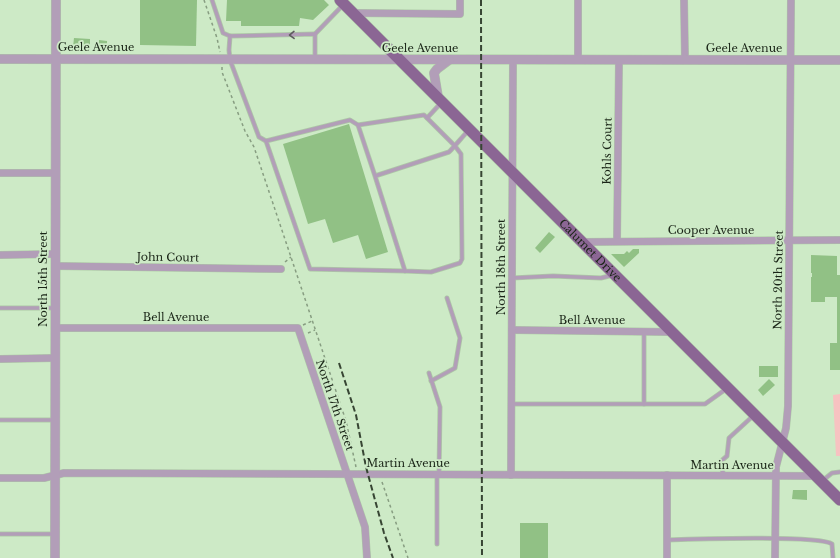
<svg xmlns="http://www.w3.org/2000/svg" width="840" height="558" font-family="'Libre Baskerville',serif">
  <style>
    .green { fill: #f7c2c1 }
    .building { fill: #91c185 }
    .lines { fill: none; stroke-linecap: round; stroke-linejoin: round }
    .service-casing { stroke: #adc7a6; stroke-width: 5 }
    .minor-casing { stroke: #adc7a6; stroke-width: 8 }
    .tertiary-casing { stroke: #adc7a6; stroke-width: 10 }
    .primary-casing { stroke: #adc7a6; stroke-width: 12 }
    .path { stroke: #879d81; stroke-width: 1.5; stroke-dasharray: 3 3; stroke-linecap: butt }
    .service { stroke: #b29eb8; stroke-width: 3.5 }
    .minor { stroke: #b29eb8; stroke-width: 7 }
    .tertiary { stroke: #b29eb8; stroke-width: 9 }
    .primary { stroke: #8b6694; stroke-width: 11 }
    .rail { stroke: #374533; stroke-width: 2; stroke-dasharray: 6 3; stroke-linecap: butt }
    .oneway { stroke: #5e5b5f }
    .labels { text-anchor: middle; dominant-baseline: central; stroke-width: 3.5; stroke-linejoin: round; paint-order: stroke }
    .street-label { font-size: 11px; fill: #1a2517; stroke: #cdeac6 }
  </style>
  <rect width="100%" height="100%" fill="#cdeac6"/>
  <path class="green" d="M840,394V456H836L833,395Z"/>
  <g class="building">
    <path d="M140,0H197L196,46L140,45Z"/>
    <path d="M227,0H324L329,5L313,20L300,18L299,26H241V21H226Z"/>
    <path d="M74,38L90,39V48L73,47Z"/>
    <path d="M99,40L107,41V48H99Z"/>
    <path d="M349,124L388,252L366,259L358,235L333,243L325,219L308,224L283,144Z"/>
    <path d="M549,232L555,237L540,253L535,248Z"/>
    <path d="M633,249H639V253L624,267L611,254H624L627,251L629,253Z"/>
    <path d="M811,255L837,256V275H840V370H830V343H837V297H825V302H811V277H812V273H811Z"/>
    <rect x="759" y="366" width="19" height="11"/>
    <path d="M769,379L775,385L763,396L758,390Z"/>
    <path d="M793,490H807V500L792,499Z"/>
    <rect x="520" y="523" width="28" height="35"/>
  </g>
  <g class="lines">
    <g class="service-casing">
      <g id="service">
        <path d="M212,0L223,33L230,36"/>
        <path d="M315,34L343,5"/>
        <path d="M315,59V34L230,36L229,50L230,60L259,137L266,141L350,120L358,125"/>
        <path d="M427,118L441,103"/>
        <path d="M266,141L310,269L405,271"/>
        <path d="M375,176L358,125L424,115L455,146L461,154L462,259L460,263L431,272L405,271L375,176L449,152C456,145 462,137 469,130"/>
        <path d="M512,278L553,276L601,278L613,275"/>
        <path d="M0,308H55"/>
        <path d="M644,332V404"/>
        <path d="M429,373L440,407L439,474"/>
        <path d="M431,381L455,368L460,338L447,298"/>
        <path d="M512,404H705L726,389"/>
        <path d="M0,420H54"/>
        <path d="M724,476L720,462L727,456L729,438L754,415"/>
        <path d="M822,481L832,473L840,472"/>
        <path d="M0,534H55"/>
        <path d="M667,540C691,539 820,535 832,544L833,558"/>
        <path d="M437,544V474"/>
      </g>
    </g>
    <g class="minor-casing">
      <g id="minor">
        <path d="M578,0V60"/>
        <path d="M684,0L685,60"/>
        <path d="M353,13L460,14V0"/>
        <path d="M0,173H55"/>
        <path d="M617,241L619,60"/>
        <path d="M582,242L840,240"/>
        <path d="M0,255L55,254"/>
        <path d="M55,266L281,269"/>
        <path d="M55,328H298L365,527L367,558"/>
        <path d="M512,330L671,332"/>
        <path d="M0,359L55,358"/>
        <path d="M511,475L513,60"/>
        <path d="M0,478H44L64,473L816,476"/>
        <path d="M667,558V475"/>
        <path d="M775,558L776,467L786,428L788,406L791,0"/>
      </g>
    </g>
    <g class="tertiary-casing">
      <g id="tertiary">
        <path d="M0,59L840,60"/>
        <path d="M438,97L434,73L437,69L449,60"/>
        <path d="M55,558L56,0"/>
      </g>
    </g>
    <g class="primary-casing">
      <g id="primary">
        <path id="s1" d="M340,0L840,500"/>
      </g>
    </g>
    <g class="path">
      <path d="M204,0L217,38L220,52"/>
      <path d="M222,67V72L245,131L254,147L346,421L356,467"/>
      <path d="M285,262L291,257"/>
      <path d="M303,325L312,321"/>
      <path d="M308,333L315,330"/>
      <path d="M382,482L408,558"/>
    </g>
    <use href="#service" class="service"/>
    <use href="#minor" class="minor"/>
    <use href="#tertiary" class="tertiary"/>
    <use href="#primary" class="primary"/>
    <g class="rail">
      <path d="M481,0L482,558"/>
      <path d="M339,363L356,415L366,467L384,533L393,558"/>
    </g>
  </g>
  <defs><path id="oneway-chevron" d="M-2-3.5L2.5 0L-2 3.5" fill="none" stroke-width="1.6" stroke-linecap="round" stroke-linejoin="round"/></defs>
  <use class="oneway" href="#oneway-chevron" transform="translate(292 35) rotate(179)"/>
  <g class="labels">
    <g class="street-label">
      <text x="96" y="47">Geele Avenue</text>
      <text x="420" y="48">Geele Avenue</text>
      <text x="744" y="48">Geele Avenue</text>
      <text transform="translate(607 151) rotate(-89)">Kohls Court</text>
      <text x="711" y="230">Cooper Avenue</text>
      <text stroke="none"><textPath href="#s1" startOffset="354">Calumet Drive</textPath></text>
      <text transform="translate(168 257) rotate(1)">John Court</text>
      <text transform="translate(501 267) rotate(-90)">North 18th Street</text>
      <text transform="translate(43 279) rotate(-90)">North 15th Street</text>
      <text transform="translate(778 280) rotate(-89)">North 20th Street</text>
      <text x="176" y="317">Bell Avenue</text>
      <text x="592" y="320">Bell Avenue</text>
      <text transform="translate(335 405) rotate(71)">North 17th Street</text>
      <text x="408" y="463">Martin Avenue</text>
      <text x="732" y="465">Martin Avenue</text>
    </g>
  </g>
</svg>
